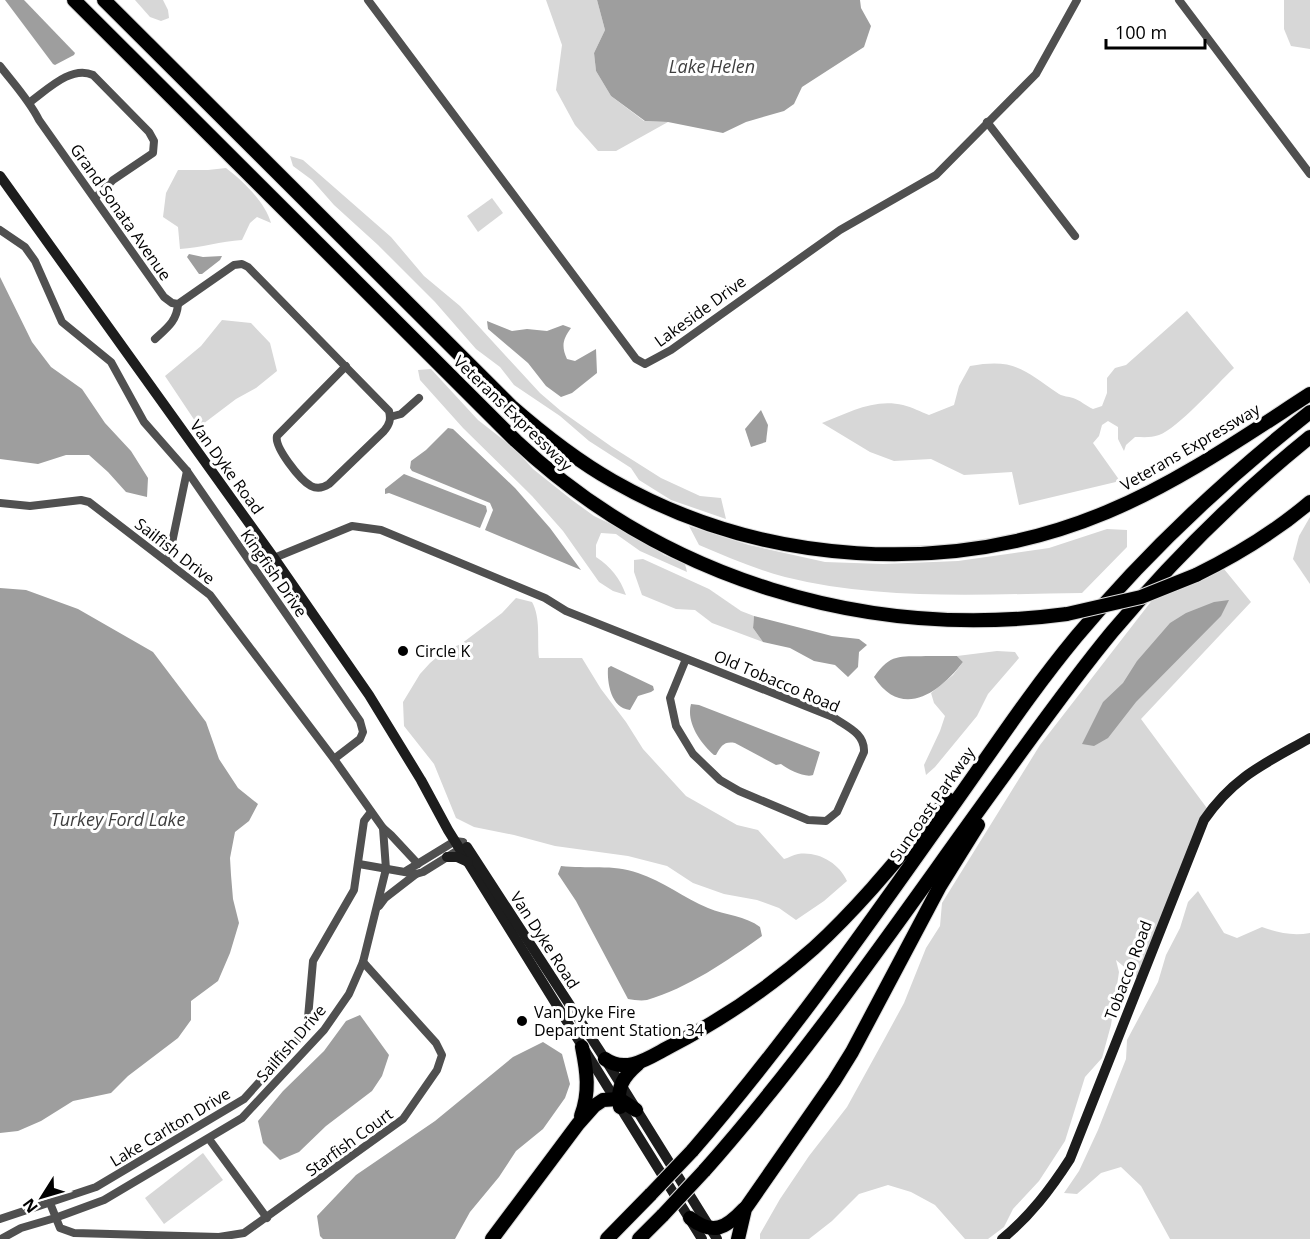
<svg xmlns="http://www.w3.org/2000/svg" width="1310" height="1239" font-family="'Open Sans',sans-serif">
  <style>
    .green { fill: #d7d7d7 }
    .water { fill: #9e9e9e }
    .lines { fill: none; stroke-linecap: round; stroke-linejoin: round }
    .highway-casing { stroke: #dbdbdb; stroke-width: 16 }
    .street { stroke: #505050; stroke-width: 8 }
    .secondary { stroke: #1d1d1d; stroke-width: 10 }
    .highway { stroke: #000; stroke-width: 14 }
    .highway-bridge-casing { stroke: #dbdbdb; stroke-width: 16; stroke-linecap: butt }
    .highway-bridge { stroke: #000; stroke-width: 14 }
    .poi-dot { fill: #000; stroke: #fff; stroke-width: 2 }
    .labels { text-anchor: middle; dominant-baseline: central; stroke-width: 6; stroke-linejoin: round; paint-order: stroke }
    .street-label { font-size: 16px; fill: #000; stroke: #fff }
    .poi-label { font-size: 16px; fill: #000; stroke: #fff; text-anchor: start }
    .water-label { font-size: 18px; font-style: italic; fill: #3f3f3f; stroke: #fff }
  </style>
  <rect width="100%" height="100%" fill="#fff"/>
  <g class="green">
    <path d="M135,0H163L168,10L169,18L161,21L150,17Z"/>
    <path d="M546,0H597L605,30L594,53L596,71L611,96L644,121L668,122L616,151H598L575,125L556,90L562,45Z"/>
    <path d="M1284,0H1310V49L1291,46L1284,29Z"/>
    <path d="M290,156L303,160L391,237L424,276L460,306L540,393L561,411L612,447L661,478L700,496L721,498L726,519L671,500L639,480L631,468L589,441L560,416L514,385L500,367L476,349L435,302L378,245L334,205L312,180L293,166Z"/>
    <path d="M226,168C243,181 265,202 271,223L257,217L250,223L242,240C221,241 201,248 180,249L178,227L163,217L166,193L178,170H208Z"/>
    <path d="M492,198L503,213L478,232L467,216Z"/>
    <path d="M1187,311L1234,368C1217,384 1177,429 1159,435C1151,438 1143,437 1135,437L1126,445L1124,451L1118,439V427L1108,421L1102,425L1099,436L1093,443L1120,481L1019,505L1012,472L964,475L931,459L894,461L870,452L822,423C848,413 874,398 903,405C912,407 921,412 929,415L954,405L959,386L970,366C1015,358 1024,370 1059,394C1064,397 1068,396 1073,398C1080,400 1086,406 1093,409L1102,406L1107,393V378L1115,368L1126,365Z"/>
    <path d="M222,320L251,323L270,343L277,371L256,388L236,399L199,427L165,376L201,346Z"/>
    <path d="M431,369L478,420L515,449L533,469L572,500L594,516L638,537L664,555L685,564L687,572L640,551L616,534L601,533L596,545V557C611,567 620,578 626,595L613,591L599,582L563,531L532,496L463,428L420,380L418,370Z"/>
    <path d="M1310,517V584L1293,559L1299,536Z"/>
    <path d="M689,526L749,545L825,562L883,564L958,561L1049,548L1107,529L1127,530V547L1082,593C983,594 882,601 785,577C755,569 727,557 699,545Z"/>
    <path d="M643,559L709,589L741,611L754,616L753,628L763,642L712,623L695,610L676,609L642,595L634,572V560Z"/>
    <path d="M1224,569L1251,602L1141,719L1212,815L1198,838L1140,980L1116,960L1119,972L1111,1025L1102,1058L1085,1077L1065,1141L1039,1181L1013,1209L1004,1227L988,1239H965L935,1205L911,1192L888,1185L859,1194L832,1221L809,1239H760V1234L780,1199L809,1156L847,1107L885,1038L904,1003L926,948L940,926L942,903L1040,745L1153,599Z"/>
    <path d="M516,598L532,602C541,618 537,640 539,658H582L601,689L626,722L643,749L686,796L737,825L758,830L784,859C788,858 793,855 798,854C818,851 839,863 847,881L824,901L796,920L779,908L757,900L724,894L693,883L667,866L628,856L555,846L514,835L474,827L456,818L434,764L404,726L403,702L420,674L430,663L444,651L461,644L502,613Z"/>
    <path d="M997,651L1015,652L1019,658L988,694L977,716L935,767L926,775L924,765L940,731L945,716L934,703L931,693L953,675L963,662L957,656Z"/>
    <path d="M1198,891L1224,933L1237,938L1262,927C1278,933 1293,936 1310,933V1239H1170L1141,1186L1121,1167L1101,1173L1077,1194L1064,1193L1079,1171L1098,1130L1126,1059L1127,1040L1158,982L1166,955L1180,928L1188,902Z"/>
    <path d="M203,1153L223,1180L164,1224L145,1198Z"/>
  </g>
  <g class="water">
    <path d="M5,0H24L75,53L74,55L55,65L53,64Z"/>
    <path d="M597,0H860L861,8L871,26L864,47L802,87L794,104L784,111L746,122L723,133L668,122L645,121L611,96L596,71L594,53L605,30Z"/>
    <path d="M189,254L203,257L222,256L220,260L202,274H199L187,257Z"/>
    <path d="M0,277L32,342L51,367L82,389L105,423L131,451L148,478L147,497L126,492L108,472L89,455H66L38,464L0,459Z"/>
    <path d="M487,321L512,331L527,329L547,331L563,325L571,328C563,339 561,346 567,359L575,361L596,349L597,373L572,393L561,397L546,386L528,363L488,329Z"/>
    <path d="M761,410L768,425L766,442L751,447L745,429Z"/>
    <path d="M448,428L453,429L515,488L550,528L581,570L485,530L493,510L490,503L412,471L410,468L411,461L426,450Z"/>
    <path d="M404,474L486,506L487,511L480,528L389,493L385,494V489Z"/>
    <path d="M0,588L26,590L78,609L153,652L206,722L219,759L238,788L258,804L249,821L235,832L230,858L231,875L233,899L239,923L230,953L218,981L191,1001V1020L178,1038L128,1076L111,1093L73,1101L41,1121L18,1131L0,1133Z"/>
    <path d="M1229,600L1221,616L1136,702L1108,738L1094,746L1082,744L1103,702L1123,683L1137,661L1170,623L1186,613L1214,602Z"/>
    <path d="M754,616L832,636L859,639L867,645L859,652L858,667L848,677L835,665L814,661L790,648L763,642L753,628Z"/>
    <path d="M926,656H957L963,662C939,693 902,720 874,677C891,653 899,657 926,656Z"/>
    <path d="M611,666L653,686L654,690L651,692L638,696L630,710C611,708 607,683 608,668Z"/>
    <path d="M691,704L699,705L820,752L813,775C805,778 789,770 781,764L776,765L735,743C724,741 721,746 716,755H714C700,743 686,722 691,704Z"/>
    <path d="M561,866C586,869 613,864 638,873C663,881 684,898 708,908C725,915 746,916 760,927L762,936C727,961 688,988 647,1000C641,1001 634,1000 628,999L576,901L558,874Z"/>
    <path d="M360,1015L389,1055L382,1076L372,1091L326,1126L299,1152L280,1160L263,1143L258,1121L283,1091L324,1051L346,1021Z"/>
    <path d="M543,1042L562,1054L570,1084L565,1098L543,1129L516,1151L499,1177L470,1212L455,1239H323L320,1236L317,1216L356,1175L435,1121L513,1057Z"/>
  </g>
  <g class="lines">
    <g class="highway-casing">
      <g id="highway">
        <path d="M74,0L516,441C663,579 866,641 1067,614"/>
        <path d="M104,0L511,406C543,434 576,460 613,481C762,566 949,578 1107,512C1179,482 1245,436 1310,394"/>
        <path d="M1196,575C1237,555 1276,531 1310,502"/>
        <path d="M605,1059C627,1075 651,1056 671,1046C723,1019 770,987 814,948C863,903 905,850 948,799"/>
        <path d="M620,1107C616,1087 624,1076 638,1064"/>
        <path d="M581,1116C590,1092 587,1072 582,1047"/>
        <path d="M692,1151C784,1045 864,931 944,818C988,757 1028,695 1076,637C1145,554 1225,479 1310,412"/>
        <path d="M704,1171C814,1047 907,908 1005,774C1040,726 1074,678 1112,632C1171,562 1238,495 1310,437"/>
        <path d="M690,1218C713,1236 726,1228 744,1209"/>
        <path d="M492,1239L578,1124L594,1106L603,1100L619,1099L636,1110"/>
        <path d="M607,1239L651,1194"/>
        <path d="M639,1239L663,1215"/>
        <path d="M738,1239L745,1209L834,1081L852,1052L940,886L978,825"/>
      </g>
    </g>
    <g class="street">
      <path d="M368,0L636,359L645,364L671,350L840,230L936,175L1036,74L1077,0"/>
      <path d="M1179,0L1310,174"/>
      <path d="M0,66C14,84 29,100 39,120L164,297L172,303L178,304L234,265L242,264L248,267L389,411C391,419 390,424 384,431L329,484C323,488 317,489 311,486C300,480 274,447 277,436L346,366"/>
      <path d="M30,102C47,90 71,65 93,75L149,132L154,141L153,153L113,180L95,198"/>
      <path d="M987,122L1075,236"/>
      <path d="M0,230L25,247L35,261L62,322L111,362L144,422L187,471L360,721L363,732L360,739L334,759"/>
      <path d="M155,339C167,328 177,321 178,304"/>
      <path d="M390,417L401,414L419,398"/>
      <path d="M0,503L30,506L81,500L89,502L210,595L334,759L383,828L386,869L363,962L349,994L324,1030L242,1118L104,1200L55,1218L21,1228L1,1239"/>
      <path d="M274,558L352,526L381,530L545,598L566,611L833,717C847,727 865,733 864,752L837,812L826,821L808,820L739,791L720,780L693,754L676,726L670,698L686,659"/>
      <path d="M168,562L187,471"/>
      <path d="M383,828L391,835L418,864"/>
      <path d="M359,864L416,874L423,872L460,849L463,842L455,841L406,871"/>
      <path d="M379,906L385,898L416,874"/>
      <path d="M209,1139L267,1218"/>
      <path d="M50,1203L60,1228L74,1233L219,1237L244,1233L403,1119L437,1070L442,1055L436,1043L363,962"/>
      <path d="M0,1219L96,1187L244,1099L307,1029L313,961L354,890L364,821L371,812"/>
    </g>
    <g class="secondary">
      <path d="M0,176L274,558L369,695L421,780L448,830L702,1239"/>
      <path d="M467,847L605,1059L717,1239"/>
      <path d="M447,857H457L468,862"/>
      <path d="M1002,1239C1030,1216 1050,1190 1070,1159L1204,820C1234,776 1266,763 1310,738"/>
    </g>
    <use href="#highway" class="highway"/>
    <g class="highway-bridge-casing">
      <g id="highway-bridge">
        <path d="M1067,614L1141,597L1196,575"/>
        <path d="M651,1194L692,1151"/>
        <path d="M663,1215L704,1171"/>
      </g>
    </g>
    <use href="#highway-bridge" class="highway-bridge"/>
  </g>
  <g class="poi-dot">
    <circle cx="403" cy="651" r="6"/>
    <circle cx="522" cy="1021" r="6"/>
  </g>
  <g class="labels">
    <g class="street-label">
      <text transform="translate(121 212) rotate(55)">Grand Sonata Avenue</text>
      <text transform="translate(700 311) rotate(-36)">Lakeside Drive</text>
      <text transform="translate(513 413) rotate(44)">Veterans Expressway</text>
      <text transform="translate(1190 447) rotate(-30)">Veterans Expressway</text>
      <text transform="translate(227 467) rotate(54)">Van Dyke Road</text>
      <text transform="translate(175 551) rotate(38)">Sailfish Drive</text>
      <text transform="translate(274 573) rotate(55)">Kingfish Drive</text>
      <text transform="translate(777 681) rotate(23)">Old Tobacco Road</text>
      <text transform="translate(932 804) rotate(-55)">Suncoast Parkway</text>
      <text transform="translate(545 940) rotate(57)">Van Dyke Road</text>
      <text transform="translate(1128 970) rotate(-69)">Tobacco Road</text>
      <text transform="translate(291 1043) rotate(-49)">Sailfish Drive</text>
      <text transform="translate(170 1127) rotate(-31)">Lake Carlton Drive</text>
      <text transform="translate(349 1142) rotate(-36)">Starfish Court</text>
    </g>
    <g class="poi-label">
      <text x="415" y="651">Circle K</text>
      <text x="534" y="1012">Van Dyke Fire<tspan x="534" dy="18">Department Station 34</tspan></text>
    </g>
    <g class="water-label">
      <text x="712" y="66">Lake Helen</text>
      <text x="118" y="819">Turkey Ford Lake</text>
    </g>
  </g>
  <g transform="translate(42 1197) rotate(233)" stroke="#ffffff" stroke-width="4.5" paint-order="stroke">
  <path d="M0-4.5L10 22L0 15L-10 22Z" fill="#000000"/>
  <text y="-9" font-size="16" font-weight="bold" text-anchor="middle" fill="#000000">N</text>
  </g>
  <path d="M1106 39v9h99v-9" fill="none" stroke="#000000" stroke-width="3"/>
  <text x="1115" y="39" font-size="18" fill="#000000" stroke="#ffffff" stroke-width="4.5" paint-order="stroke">100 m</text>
</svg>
